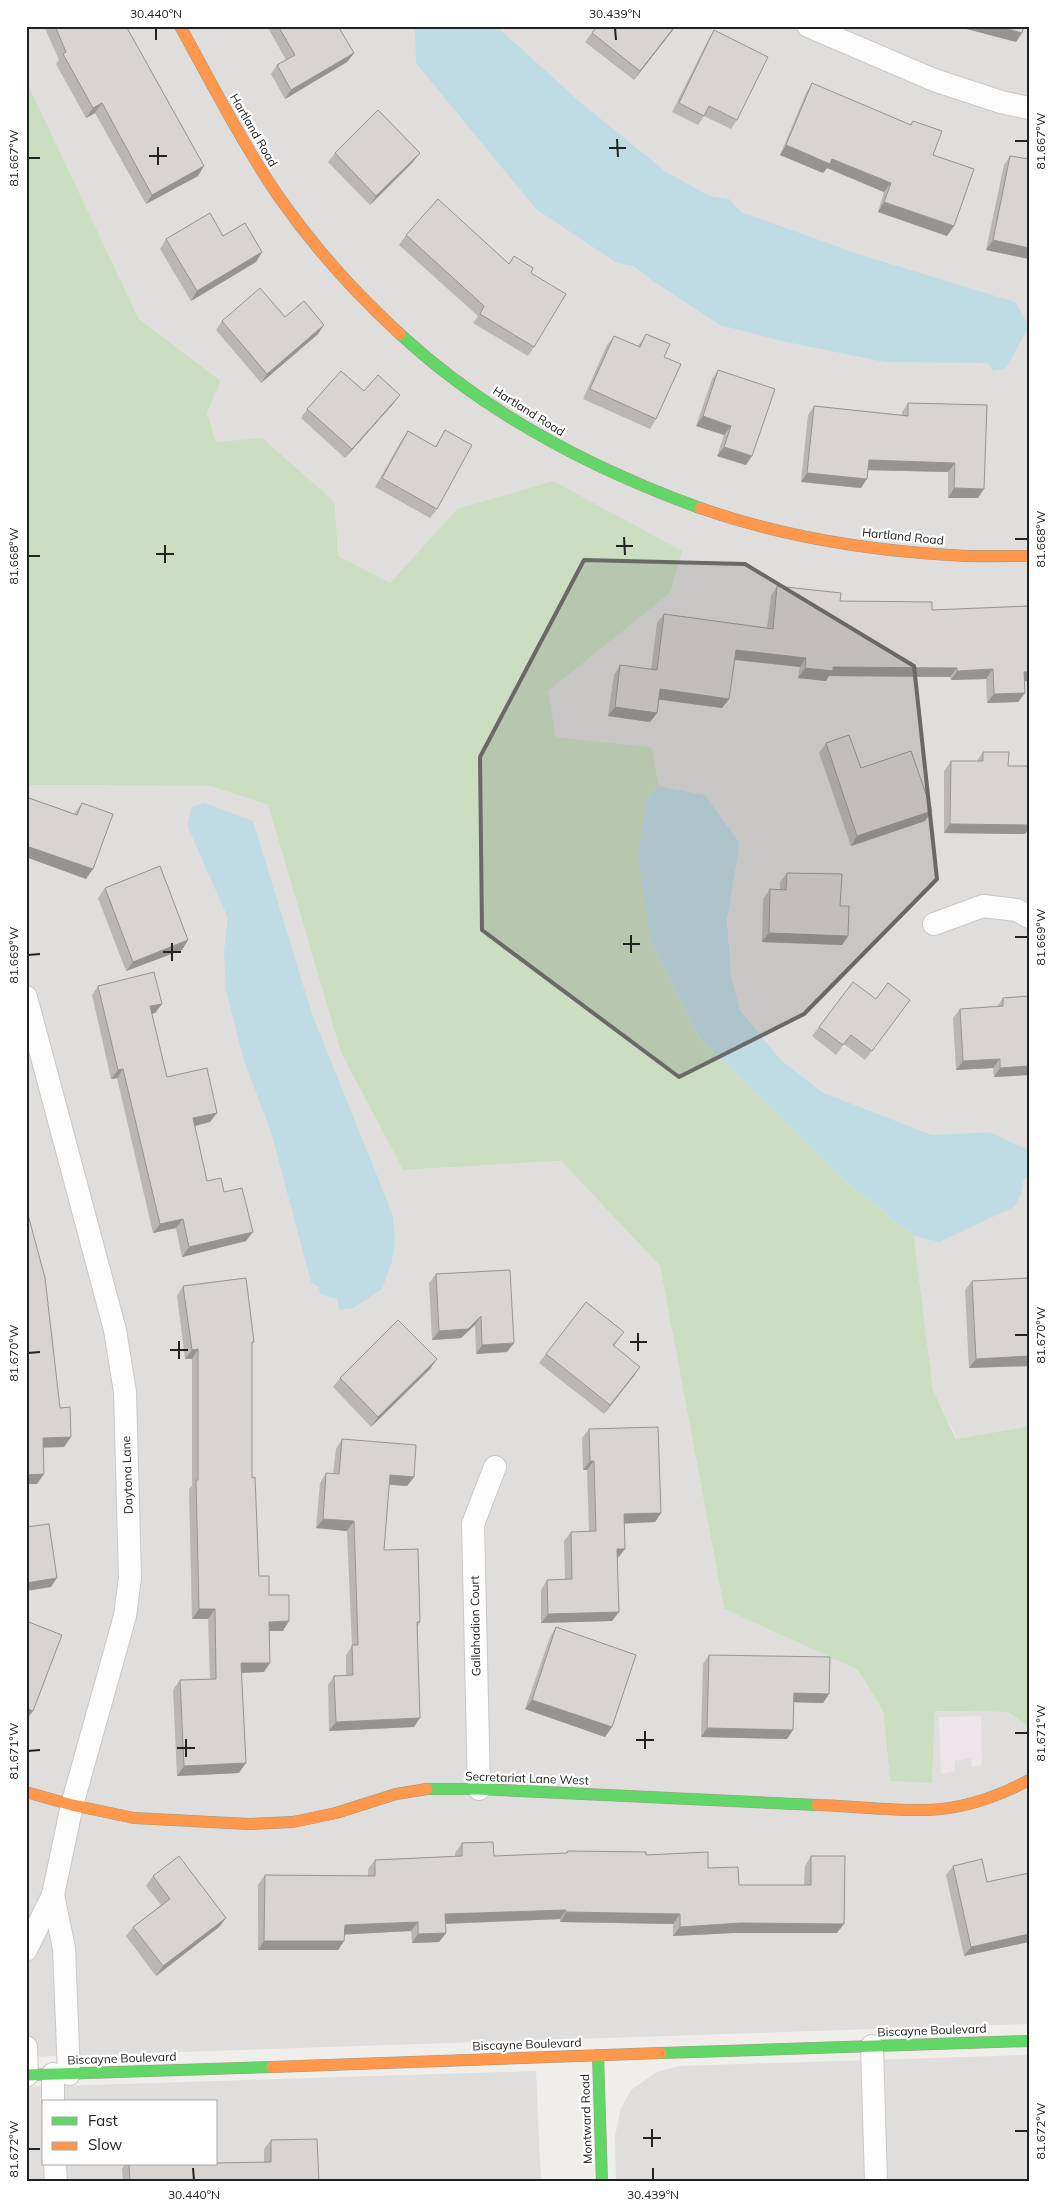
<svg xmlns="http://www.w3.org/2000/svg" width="1055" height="2208" font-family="Mulish,sans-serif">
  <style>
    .residential { fill: #dfdedc; fill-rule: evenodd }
    .industrial { fill: #ede4e9 }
    .forest { fill: #cbdec1 }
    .water { fill: #bfdbe3 }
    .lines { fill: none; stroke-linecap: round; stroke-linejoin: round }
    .street-casing { stroke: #c9c8c7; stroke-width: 24 }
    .fast-casing { stroke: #999a82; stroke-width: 12 }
    .slow-casing { stroke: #999a82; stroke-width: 12 }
    .street { stroke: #fdfcfc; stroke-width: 22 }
    .fast { stroke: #63d668; stroke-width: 11 }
    .slow { stroke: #ff974d; stroke-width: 11 }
    .wall { fill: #b9b6b5 }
    .shaded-wall { fill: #969493 }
    .building { fill: #d7d4d2; stroke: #969493 }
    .marked { fill: #6a6968; fill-opacity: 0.2; stroke: #6a6968; stroke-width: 4; stroke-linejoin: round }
    .ticks { fill: none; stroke: #222; stroke-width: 2 }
    .labels { text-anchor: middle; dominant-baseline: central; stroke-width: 4.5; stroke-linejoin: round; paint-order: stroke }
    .street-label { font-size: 12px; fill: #222; stroke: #fff }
    .neatline { fill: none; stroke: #222; stroke-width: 2 }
    .ticks-label { font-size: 12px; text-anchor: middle; fill: #222 }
  </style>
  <rect width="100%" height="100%" fill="#f0eeeb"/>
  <g class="residential">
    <path d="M26,26H1029V1150L990,1132L932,1135L822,1092L781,1060L740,1010L731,974L727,920L740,843L705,795L659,786L652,747L556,737L547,691L670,593L457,509L390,584L338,556L335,502L262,439L216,442L207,413L221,381L139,319L26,80Z"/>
    <path d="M26,785L210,786L268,805L341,1053L403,1170L561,1161L660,1266L724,1609L858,1670L883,1711L890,1781L932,1782L935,1711L1008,1712L1029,1727V2024L26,2057Z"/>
    <path d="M1029,1175V1426L957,1439L933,1391L914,1236L939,1242L1022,1192L1024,1180Z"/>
    <path d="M1029,2055V2182H616L615,2136L621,2108L631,2090L657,2072L679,2066Z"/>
    <path d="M536,2071L541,2182H26V2087ZM44,2102H216V2164H44Z"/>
  </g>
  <path class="industrial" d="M981,1716L982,1765L972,1767L971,1758L955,1761V1771L941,1774L939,1717Z"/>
  <path class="forest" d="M26,80L139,319L221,381L207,413L216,442L262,438L335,502L338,556L390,583L457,509L553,481L682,551L670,593L548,691L556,737L652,747L659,786L647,799L650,940L698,1036L841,1178L914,1236L933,1390L956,1439L1029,1426V1727L1008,1712L935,1711L932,1783L890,1781L883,1711L858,1670L724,1609L660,1266L561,1161L403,1170L341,1053L268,805L210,786L26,785Z"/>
  <g class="water">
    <path d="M415,26H496L581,103L665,171L709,196L729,199L741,212L858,254L1015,302L1029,326L1006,368L993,371L988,363L885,362L782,341L720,325L650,279L634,266L617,263L536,209L416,63Z"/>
    <path d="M659,786L705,795L740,843L727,920L731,974L740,1010L781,1060L822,1092L932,1135L990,1132L1029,1150V1175L1024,1180L1022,1192L1014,1207L939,1242L914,1236L841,1178L698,1036L650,940L638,854L647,799Z"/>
    <path d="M205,803L253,821L312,1014L392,1213L395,1239L392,1261L382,1289L353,1308L339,1310L337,1299L320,1294L319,1287L311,1282L271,1132L244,1061L226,990L224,951L228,918L187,825L192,807Z"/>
  </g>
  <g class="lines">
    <g class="street-casing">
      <g id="street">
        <path d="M808,26L934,80L1001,102L1029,108"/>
        <path d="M934,924L983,906L1017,910L1029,917"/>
        <path d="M26,997L115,1330L125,1392L130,1578L125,1616L72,1805L53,1895L26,1950"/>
        <path d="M479,1789L473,1524L495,1467"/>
        <path d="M53,1895L64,1948L69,2074"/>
        <path d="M872,2046L876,2182"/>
        <path d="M26,2047L27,2075"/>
        <path d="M53,2074V2102"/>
        <path d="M55,2164L56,2182"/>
      </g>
    </g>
    <g class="fast-casing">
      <g id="fast">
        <path d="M400,334C486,414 590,468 700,508"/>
        <path d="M427,1789H479L817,1805"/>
        <path d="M661,2053L1029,2041"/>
        <path d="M598,2055L602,2182"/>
        <path d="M26,2075L272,2067"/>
      </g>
    </g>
    <g class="slow-casing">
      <g id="slow">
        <path d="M180,26C212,84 242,143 279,197C314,247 355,293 400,334"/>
        <path d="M700,508C780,536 865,550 949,555C976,557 1003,556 1029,556"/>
        <path d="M26,1792L72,1805L134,1818L249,1824L293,1822L336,1813L396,1794L427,1789"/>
        <path d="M817,1805C853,1806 891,1811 927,1810C962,1809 999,1796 1029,1780"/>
        <path d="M272,2067L661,2053"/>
      </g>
    </g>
    <use href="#street" class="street"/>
    <use href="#fast" class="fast"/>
    <use href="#slow" class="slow"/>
  </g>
  <g class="wall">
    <path d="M44,26H126L198,176L146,204L95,113L86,118L56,64L59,60Z"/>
    <path d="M267,26H338L354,53L347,62L285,99L271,74L277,65L286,60Z"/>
    <path d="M597,26H676L634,80L585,42Z"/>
    <path d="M714,30L737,120L731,129L704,116L698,125L672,112L708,40Z"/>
    <path d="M812,83L910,125L913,121L933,155L954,226L947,236L878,212L884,192L827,168L823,173L780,155L806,93Z"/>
    <path d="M335,153L413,162L370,205L328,162Z"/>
    <path d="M1010,156L1029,159V259L986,250L1004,165Z"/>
    <path d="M406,235L509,264L514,256L531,273L534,347L528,356L473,323L478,316L399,245Z"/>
    <path d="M223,236L262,252L256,262L191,301L160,249L166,239Z"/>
    <path d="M285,317L318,334L261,383L216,330L222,321Z"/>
    <path d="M646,334L664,357L656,419L650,429L583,399L607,345L614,336L638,346Z"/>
    <path d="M718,370L746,465L717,456L724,435L696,426L712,379Z"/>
    <path d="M364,391L400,395L393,404L345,458L301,418L307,409Z"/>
    <path d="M908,403L987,405L978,498H948V472L868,470L861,488L801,482L808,415L814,406L902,415V412Z"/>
    <path d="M445,430L437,509L430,518L375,487L401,441L408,431L435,447Z"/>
    <path d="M777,586L840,601L932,610L1029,606V681H1024L1025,693L1018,702L987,703L986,679L951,680L950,677L829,676L826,681L798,678L800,667L734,660L729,699L722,708L659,699L657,713L650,722L608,716L614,675L620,665L651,670L657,623L664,614L767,628L771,596Z"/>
    <path d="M826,743L925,821L851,846L819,753Z"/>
    <path d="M983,752L1008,766H1029V828L1025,834L944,833V771L951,761H977Z"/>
    <path d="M26,797L74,814L82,803L86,879L26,857Z"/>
    <path d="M787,873L848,936L842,945L762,942L763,899L770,889L780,890V882Z"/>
    <path d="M105,888L188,940L182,950L126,971L98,898Z"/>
    <path d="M98,986L162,1004L155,1013L152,1014L167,1077L210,1122L195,1126L207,1181L224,1192L246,1241L182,1257L176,1228L153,1233L117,1078L111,1079L92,995Z"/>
    <path d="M1029,996V1075L994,1077L993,1068L956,1070L953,1018L960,1009L997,1007L1003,998Z"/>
    <path d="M876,999L910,1000L865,1060L844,1044L836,1055L812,1036L819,1027Z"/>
    <path d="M510,1270L507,1352L476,1354L475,1325L461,1338L432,1340L429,1283L436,1274Z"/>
    <path d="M1029,1278V1366L969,1368L965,1290L972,1281Z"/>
    <path d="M183,1286L254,1342L252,1345V1478L259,1576L269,1595L283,1631H269L264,1672L242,1673L239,1773L177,1776L173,1690L180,1680L210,1679L208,1619H192L189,1489L192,1486V1359H185L177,1296Z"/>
    <path d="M624,1332L614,1346L640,1367L604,1414L539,1363L546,1354Z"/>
    <path d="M430,1369L371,1427L333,1387L340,1378Z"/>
    <path d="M589,1429L661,1513L655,1522L624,1523L618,1558L612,1621L541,1623V1590L547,1580H565L564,1541L571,1532H589L587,1470H583L582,1438Z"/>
    <path d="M342,1439L414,1477L407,1486L389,1485L384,1550L420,1622L418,1626L414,1727L329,1731L328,1685L334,1676L346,1675V1655L352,1646L347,1531L316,1528L320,1483L326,1473L333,1474L336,1449Z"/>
    <path d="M556,1627L612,1727L605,1737L525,1709L550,1637Z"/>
    <path d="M709,1655L829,1694L823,1703L794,1702L787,1739L701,1737L703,1664Z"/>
    <path d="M462,1843L494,1856L565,1854L568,1851L646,1855L708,1868L739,1885H804L805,1866L811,1856L837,1933H734L673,1936V1924L560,1922V1919L445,1924L446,1933L439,1942L412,1943L411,1931L344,1934V1941L338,1950H258V1885L265,1875L368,1876V1869L375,1860L455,1856V1853Z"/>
    <path d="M953,1866L987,1882L1029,1873V1942L964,1956L946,1875Z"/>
    <path d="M153,1876L226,1918L219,1927L156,1976L126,1936L133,1927L161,1905L146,1886Z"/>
    <path d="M271,2140L319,2182H123L122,2169L125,2164H216L264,2162V2149Z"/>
  </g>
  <g class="shaded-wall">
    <path d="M675,26H676L634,80L640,71Z"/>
    <path d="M955,26H997L1022,33L1016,42Z"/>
    <path d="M354,53L347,62L285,99L291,90Z"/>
    <path d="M102,103L95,113L86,118L93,108Z"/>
    <path d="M786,145L832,159L891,183L884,192L827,168L823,173L780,155Z"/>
    <path d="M420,153L413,162L370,205L376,196Z"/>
    <path d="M204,166L198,176L146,204L152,195Z"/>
    <path d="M884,202L954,226L947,236L878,212Z"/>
    <path d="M993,240L1029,248V259L986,250Z"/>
    <path d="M262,252L256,262L191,301L197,291Z"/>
    <path d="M324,325L318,334L261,383L267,374Z"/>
    <path d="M400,395L393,404L345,458L352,449Z"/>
    <path d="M703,416L731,426L724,435L696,426Z"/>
    <path d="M724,447L752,456L746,465L717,456Z"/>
    <path d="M869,460L955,463L948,472L863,470Z"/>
    <path d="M807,473L867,479L861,488L801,482Z"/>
    <path d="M954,488L984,489L978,498H948Z"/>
    <path d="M736,650L806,658L800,667L729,659Z"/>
    <path d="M833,667L957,668L950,677L829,676L826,681L798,678L805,668Z"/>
    <path d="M993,669L986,679L951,680L957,671Z"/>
    <path d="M1024,672H1029V681L1017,682Z"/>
    <path d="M660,689L729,699L722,708L654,699Z"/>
    <path d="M1025,693L1018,702L987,703L994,694Z"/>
    <path d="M615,707L657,713L650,722L608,716Z"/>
    <path d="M932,811L925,821L851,846L857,836Z"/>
    <path d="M950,824L1029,825V828L1025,834L944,833Z"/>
    <path d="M26,846L93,869L86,879L26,857Z"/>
    <path d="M769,933L848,936L842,945L762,942Z"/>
    <path d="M188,940L182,950L126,971L133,962Z"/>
    <path d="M162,1004L155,1013L143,1016L150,1006Z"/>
    <path d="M1000,1059L993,1068L956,1070L963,1061Z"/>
    <path d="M1029,1066V1075L994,1077L1000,1068Z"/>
    <path d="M123,1069L117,1078L111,1079L118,1070Z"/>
    <path d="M217,1113L210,1122L187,1128L193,1118Z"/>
    <path d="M183,1219L176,1228L153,1233L160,1224Z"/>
    <path d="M253,1232L246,1241L182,1257L189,1247Z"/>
    <path d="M481,1316L475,1325L461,1338L432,1340L439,1331Z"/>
    <path d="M514,1343L507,1352L476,1354L482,1345Z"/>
    <path d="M198,1349L192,1359H185L192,1350Z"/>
    <path d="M1029,1356V1366L969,1368L976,1359Z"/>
    <path d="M437,1359L430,1369L371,1427L378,1417Z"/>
    <path d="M640,1367L634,1376L604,1414L610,1405Z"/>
    <path d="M71,1437L64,1447L36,1448L43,1438Z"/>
    <path d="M590,1461H594L587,1470H583Z"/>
    <path d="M44,1474L37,1484H26V1475Z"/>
    <path d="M390,1475L414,1477L407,1486L383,1484Z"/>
    <path d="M661,1513L655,1522L618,1524L624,1514Z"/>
    <path d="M323,1519L354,1521L347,1531L316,1528Z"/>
    <path d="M617,1549H625L618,1558L611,1559Z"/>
    <path d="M57,1578L51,1587L26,1591V1583Z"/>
    <path d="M199,1609H215L208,1619H192Z"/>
    <path d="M619,1612L612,1621L541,1623L548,1614Z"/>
    <path d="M289,1621L283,1631H262L269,1622Z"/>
    <path d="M241,1663H270L264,1672L235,1673Z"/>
    <path d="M794,1693L829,1694L823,1703L788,1702Z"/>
    <path d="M532,1700L612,1727L605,1737L525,1709Z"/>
    <path d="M26,1708L33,1711L26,1720Z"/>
    <path d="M420,1718L414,1727L329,1731L336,1722Z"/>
    <path d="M707,1728L793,1730L787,1739L701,1737Z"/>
    <path d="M246,1763L239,1773L177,1776L184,1766Z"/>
    <path d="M566,1910L560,1919L438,1924L445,1914Z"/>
    <path d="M566,1912L680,1914L673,1924L560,1922Z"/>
    <path d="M226,1918L219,1927L156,1976L163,1966Z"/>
    <path d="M418,1922L411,1931L338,1935L345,1925Z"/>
    <path d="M741,1923L844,1924L837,1933H734L673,1936L680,1927Z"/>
    <path d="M446,1933L439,1942L412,1943L418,1934Z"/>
    <path d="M1029,1934V1942L964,1956L971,1947Z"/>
    <path d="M264,1941H344L338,1950H258Z"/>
  </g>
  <g class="building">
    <path d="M55,26H126L204,166L152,195L102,103L93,108L63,54L66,52Z"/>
    <path d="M278,26H338L354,53L291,90L277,65L295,55Z"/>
    <path d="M597,26H675L640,71L592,33Z"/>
    <path d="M997,26H1024L1022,33Z"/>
    <path d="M714,30L768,57L737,120L709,106L704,116L679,103Z"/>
    <path d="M812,83L911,125L913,121L942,131L933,155L974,169L954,226L884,202L891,183L832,159L830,164L786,145Z"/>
    <path d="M378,110L420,153L376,196L335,153Z"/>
    <path d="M1010,156L1029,159V248L993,240Z"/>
    <path d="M438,199L509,264L514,256L533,268L531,273L566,294L534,347L480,314L484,306L406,235Z"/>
    <path d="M210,213L223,236L245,223L262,252L197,291L166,239Z"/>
    <path d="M260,288L285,317L304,301L324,325L267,374L222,321Z"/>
    <path d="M646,334L670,344L664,357L681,364L656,419L590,389L614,336L640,347Z"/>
    <path d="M718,370L775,389L752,456L724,447L731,426L703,416Z"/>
    <path d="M341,371L364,391L378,375L400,395L352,449L307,409Z"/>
    <path d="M908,403L987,405L984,489L954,488L955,463L869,460L867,479L807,473L814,406L908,416Z"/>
    <path d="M445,430L472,445L437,509L382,478L408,431L436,447Z"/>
    <path d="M777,586L841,593L840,601L932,602V610L1029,606V672H1024L1025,693L994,694L993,669L957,671V668L833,667V671L805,668L806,658L736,650L729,699L660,689L657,713L615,707L620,665L657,670L664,614L773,629Z"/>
    <path d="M849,735L861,768L911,751L932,811L857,836L826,743Z"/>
    <path d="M983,752H1009L1008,766H1029V825L950,824L951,761H983Z"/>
    <path d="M26,797L77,815L82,803L113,814L93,869L26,846Z"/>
    <path d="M160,866L188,940L133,962L105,888Z"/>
    <path d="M787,873L842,874L840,906H849L848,936L769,933L770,889L786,890Z"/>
    <path d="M154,972L162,1004L150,1006L167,1077L207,1068L217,1113L193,1118L207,1181L221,1178L224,1192L242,1188L253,1232L189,1247L183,1219L160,1224L123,1069L118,1070L98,986Z"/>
    <path d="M853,982L876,999L888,983L910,1000L872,1051L851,1035L843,1045L819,1027Z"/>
    <path d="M1029,996V1066L1000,1068V1059L963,1061L960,1009L1003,1006V998Z"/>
    <path d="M26,1207L45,1278L60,1408L70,1407L71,1437L43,1438L44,1474L26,1475Z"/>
    <path d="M510,1270L514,1343L482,1345L481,1316L468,1329L439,1331L436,1274Z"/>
    <path d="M246,1278L254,1342H252V1478L255,1477L259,1576H269V1595H289V1621L269,1622L270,1663H241L246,1763L184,1766L180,1680L216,1679L215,1609H199L196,1480H198V1349L192,1350L183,1286Z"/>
    <path d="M1029,1278V1356L976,1359L972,1281Z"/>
    <path d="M586,1302L624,1332L613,1345L640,1367L610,1405L546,1354Z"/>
    <path d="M398,1320L437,1359L378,1417L340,1378Z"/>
    <path d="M658,1427L661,1513L624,1514L625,1549H617L619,1612L548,1614L547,1580L572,1579L571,1532L596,1531L594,1461H590L589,1429Z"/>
    <path d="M342,1439L416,1445L414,1477L390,1475L384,1550L418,1549L420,1622H417L420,1718L336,1722L334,1676L353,1675L352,1645H358L354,1521L323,1519L326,1473L339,1474Z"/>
    <path d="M49,1524L57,1578L26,1583V1527Z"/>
    <path d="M26,1621L62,1635L33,1711L26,1708Z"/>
    <path d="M556,1627L636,1655L612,1727L532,1700Z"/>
    <path d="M709,1655L830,1657L829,1694L794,1693L793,1730L707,1728Z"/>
    <path d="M493,1842L494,1856L567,1853L568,1851L646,1852V1855L708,1852V1868L738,1867L739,1885H811V1856H845L844,1924L741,1923L680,1927V1914L566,1912V1910L445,1914L446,1933L418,1934V1922L345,1925L344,1941H264L265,1875L375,1876V1860L462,1856V1843Z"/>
    <path d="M179,1856L226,1918L163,1966L133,1927L170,1899L153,1876Z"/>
    <path d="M982,1859L987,1882L1029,1873V1934L971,1947L953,1866Z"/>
    <path d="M317,2139L319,2182H130L129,2164H216V2163L271,2162V2140Z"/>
  </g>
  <path class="marked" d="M584,560L745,564L914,666L937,879L804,1014L679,1077L482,930L480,757Z"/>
  <path class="ticks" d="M156,28V40M615,28L616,40M617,139L618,157M1015,141H1028M158,147V165M609,148H626M149,156H167M28,158H40M624,537L625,555M1015,539H1028M165,545V563M616,546H633M156,554H174M28,556H40M631,935V953M1015,937H1028M172,943V961M623,944H640M163,952H181M28,955L40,954M638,1333V1351M1015,1335H1028M179,1341V1359M630,1342H647M170,1350H188M28,1353L40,1352M645,1731V1749M1015,1733H1028M186,1739V1757M636,1740H654M177,1748H195M28,1751L40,1750M652,2129V2147M1015,2131H1028M643,2138H661M28,2149H40M193,2168L194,2180M653,2168V2180"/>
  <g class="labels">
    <g class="street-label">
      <text transform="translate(254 130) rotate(60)">Hartland Road</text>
      <text transform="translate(529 411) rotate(32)">Hartland Road</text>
      <text transform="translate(903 536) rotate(6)">Hartland Road</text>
      <text transform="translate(127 1475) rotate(-92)">Daytona Lane</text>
      <text transform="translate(475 1626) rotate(-91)">Gallahadion Court</text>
      <text transform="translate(527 1778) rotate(2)">Secretariat Lane West</text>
      <text transform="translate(932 2030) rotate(-2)">Biscayne Boulevard</text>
      <text transform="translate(527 2044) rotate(-2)">Biscayne Boulevard</text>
      <text transform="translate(122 2058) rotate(-2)">Biscayne Boulevard</text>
      <text transform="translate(586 2119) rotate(-92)">Montward Road</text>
    </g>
  </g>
  <rect width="1055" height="2208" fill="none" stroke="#ffffff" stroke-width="55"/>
  <rect x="42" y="2100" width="175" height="65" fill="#ffffff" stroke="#a7a7a7"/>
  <rect x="52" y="2117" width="25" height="8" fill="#63d668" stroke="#a7a7a7"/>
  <text x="88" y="2126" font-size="15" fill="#222222">Fast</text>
  <rect x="52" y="2142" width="25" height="8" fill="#ff974d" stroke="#a7a7a7"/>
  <text x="88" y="2150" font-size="15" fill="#222222">Slow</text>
  <rect x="28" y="28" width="1000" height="2152" class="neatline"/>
  <g class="ticks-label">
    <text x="156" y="18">30.440°N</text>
    <text x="615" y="18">30.439°N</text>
    <text transform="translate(1041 141) rotate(-90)" y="4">81.667°W</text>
    <text transform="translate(14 158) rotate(-90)" y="4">81.667°W</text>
    <text transform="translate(1041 539) rotate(-90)" y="4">81.668°W</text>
    <text transform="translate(14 556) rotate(-90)" y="4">81.668°W</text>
    <text transform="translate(1041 937) rotate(-90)" y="4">81.669°W</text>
    <text transform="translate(14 955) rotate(-90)" y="4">81.669°W</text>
    <text transform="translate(1041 1335) rotate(-90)" y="4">81.670°W</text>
    <text transform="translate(14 1353) rotate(-90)" y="4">81.670°W</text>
    <text transform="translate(1041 1733) rotate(-90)" y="4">81.671°W</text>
    <text transform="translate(14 1751) rotate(-90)" y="4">81.671°W</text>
    <text transform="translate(1041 2131) rotate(-90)" y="4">81.672°W</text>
    <text transform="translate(14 2149) rotate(-90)" y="4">81.672°W</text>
    <text x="194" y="2199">30.440°N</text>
    <text x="653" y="2199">30.439°N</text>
  </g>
</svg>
